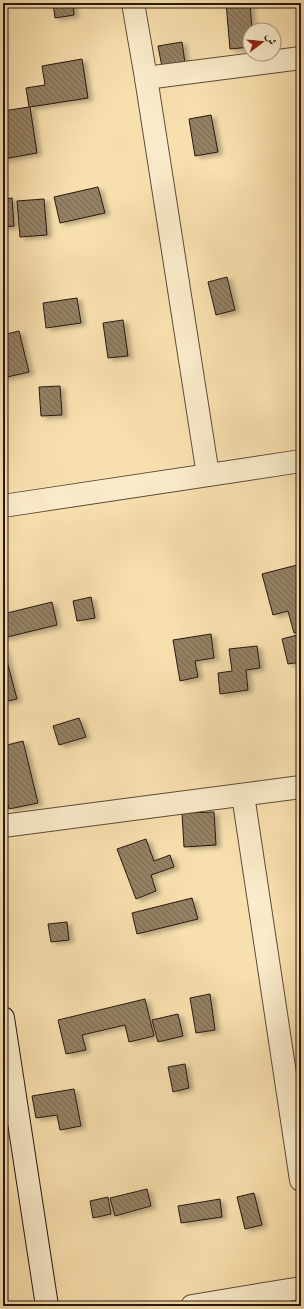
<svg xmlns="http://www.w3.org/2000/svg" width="304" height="1309" font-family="Alegreya,Amiri,serif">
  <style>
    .building { fill: url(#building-back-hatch); stroke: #271812; filter: url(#shadow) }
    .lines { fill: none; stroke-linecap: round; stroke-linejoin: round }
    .street-casing { stroke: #5b4a39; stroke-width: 24 }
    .secondary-casing { stroke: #271812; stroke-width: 24 }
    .street { stroke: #faebca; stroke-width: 22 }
    .secondary { stroke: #faebca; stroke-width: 22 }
  </style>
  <defs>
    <pattern id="building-back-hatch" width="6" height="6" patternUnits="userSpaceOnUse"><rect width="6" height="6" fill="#948063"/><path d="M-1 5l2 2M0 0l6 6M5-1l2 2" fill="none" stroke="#796850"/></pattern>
    <filter id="shadow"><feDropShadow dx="4.5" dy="2.5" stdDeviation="2" flood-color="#0004"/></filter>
  </defs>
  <rect width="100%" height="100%" fill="#f8e0ae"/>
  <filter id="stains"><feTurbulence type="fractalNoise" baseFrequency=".005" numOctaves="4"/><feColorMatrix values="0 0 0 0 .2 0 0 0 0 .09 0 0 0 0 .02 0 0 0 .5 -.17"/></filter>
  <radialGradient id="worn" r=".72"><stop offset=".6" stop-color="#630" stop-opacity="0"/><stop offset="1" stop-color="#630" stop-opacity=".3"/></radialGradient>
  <g class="building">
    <path d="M53,3H73L74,15L55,18Z"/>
    <path d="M226,3H250L252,30H250V47L230,49Z"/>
    <path d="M182,42L185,63L162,67L158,46Z"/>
    <path d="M82,59L88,98L30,107L37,153L3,159V111L29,107L26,88L45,85L42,66Z"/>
    <path d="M211,115L218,152L195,156L189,119Z"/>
    <path d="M98,187L105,213L60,223L54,197Z"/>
    <path d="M12,198L14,226L3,227V199Z"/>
    <path d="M44,199L47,235L20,237L17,201Z"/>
    <path d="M227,277L235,310L216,315L208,282Z"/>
    <path d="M77,298L81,323L46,328L43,303Z"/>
    <path d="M123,320L128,356L108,358L103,323Z"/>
    <path d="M19,331L29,372L3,378V335Z"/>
    <path d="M60,386L62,415L41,416L39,387Z"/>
    <path d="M301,564V631L294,633L288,611L273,615L262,574Z"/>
    <path d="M91,597L95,618L77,621L73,601Z"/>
    <path d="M52,602L57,625L3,638V614Z"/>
    <path d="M211,634L214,658L195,661L198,677L180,681L173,640Z"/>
    <path d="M301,634V662L288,664L282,639Z"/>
    <path d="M3,646L17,699L3,702Z"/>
    <path d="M257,646L260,668L246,670L248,690L220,694L218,673L232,671L229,649Z"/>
    <path d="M79,718L86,737L59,745L53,726Z"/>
    <path d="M23,741L38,803L9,809L3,783V746Z"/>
    <path d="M214,812L216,845L184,847L182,813Z"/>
    <path d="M146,839L154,861L170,855L174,867L151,875L156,891L136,899L117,849Z"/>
    <path d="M192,898L198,919L137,934L132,913Z"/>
    <path d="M67,922L69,940L51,942L48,924Z"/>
    <path d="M210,994L215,1030L196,1033L190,998Z"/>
    <path d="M145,999L154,1036L129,1042L125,1025L82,1035L86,1050L66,1054L58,1020Z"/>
    <path d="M178,1014L183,1036L158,1042L152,1020Z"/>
    <path d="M185,1064L189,1088L173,1092L168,1067Z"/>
    <path d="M74,1089L81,1126L60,1130L57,1115L36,1118L32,1096Z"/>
    <path d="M147,1189L151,1206L115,1216L110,1198Z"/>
    <path d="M254,1193L262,1225L245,1229L237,1197Z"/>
    <path d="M108,1197L111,1214L93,1218L90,1201Z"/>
    <path d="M220,1199L222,1217L181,1223L178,1206Z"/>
  </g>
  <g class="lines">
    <g class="street-casing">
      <g id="street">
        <path d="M133,3L146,78L208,475"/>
        <path d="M146,78L301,58"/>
        <path d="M3,506L301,461"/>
        <path d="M243,795L301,1180"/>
        <path d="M3,826L301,787"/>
        <path d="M192,1306L301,1288"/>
      </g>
    </g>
    <g class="secondary-casing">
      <path id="secondary" d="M3,1018L47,1306"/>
    </g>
    <use href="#street" class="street"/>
    <use href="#secondary" class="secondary"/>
  </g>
  <rect width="304" height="1309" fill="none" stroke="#f8e0ae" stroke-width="16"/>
  <rect x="4" y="4" width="296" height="1301" fill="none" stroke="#271812" stroke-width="2"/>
  <rect x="8" y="8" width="288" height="1293" fill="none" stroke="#271812"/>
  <g transform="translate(262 42) rotate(74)"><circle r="19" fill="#faebca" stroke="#a69780"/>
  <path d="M0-3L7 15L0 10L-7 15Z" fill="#8f2418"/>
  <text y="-6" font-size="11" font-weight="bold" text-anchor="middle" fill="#271812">ش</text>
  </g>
  <rect width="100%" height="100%" filter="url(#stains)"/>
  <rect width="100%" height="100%" fill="url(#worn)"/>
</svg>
